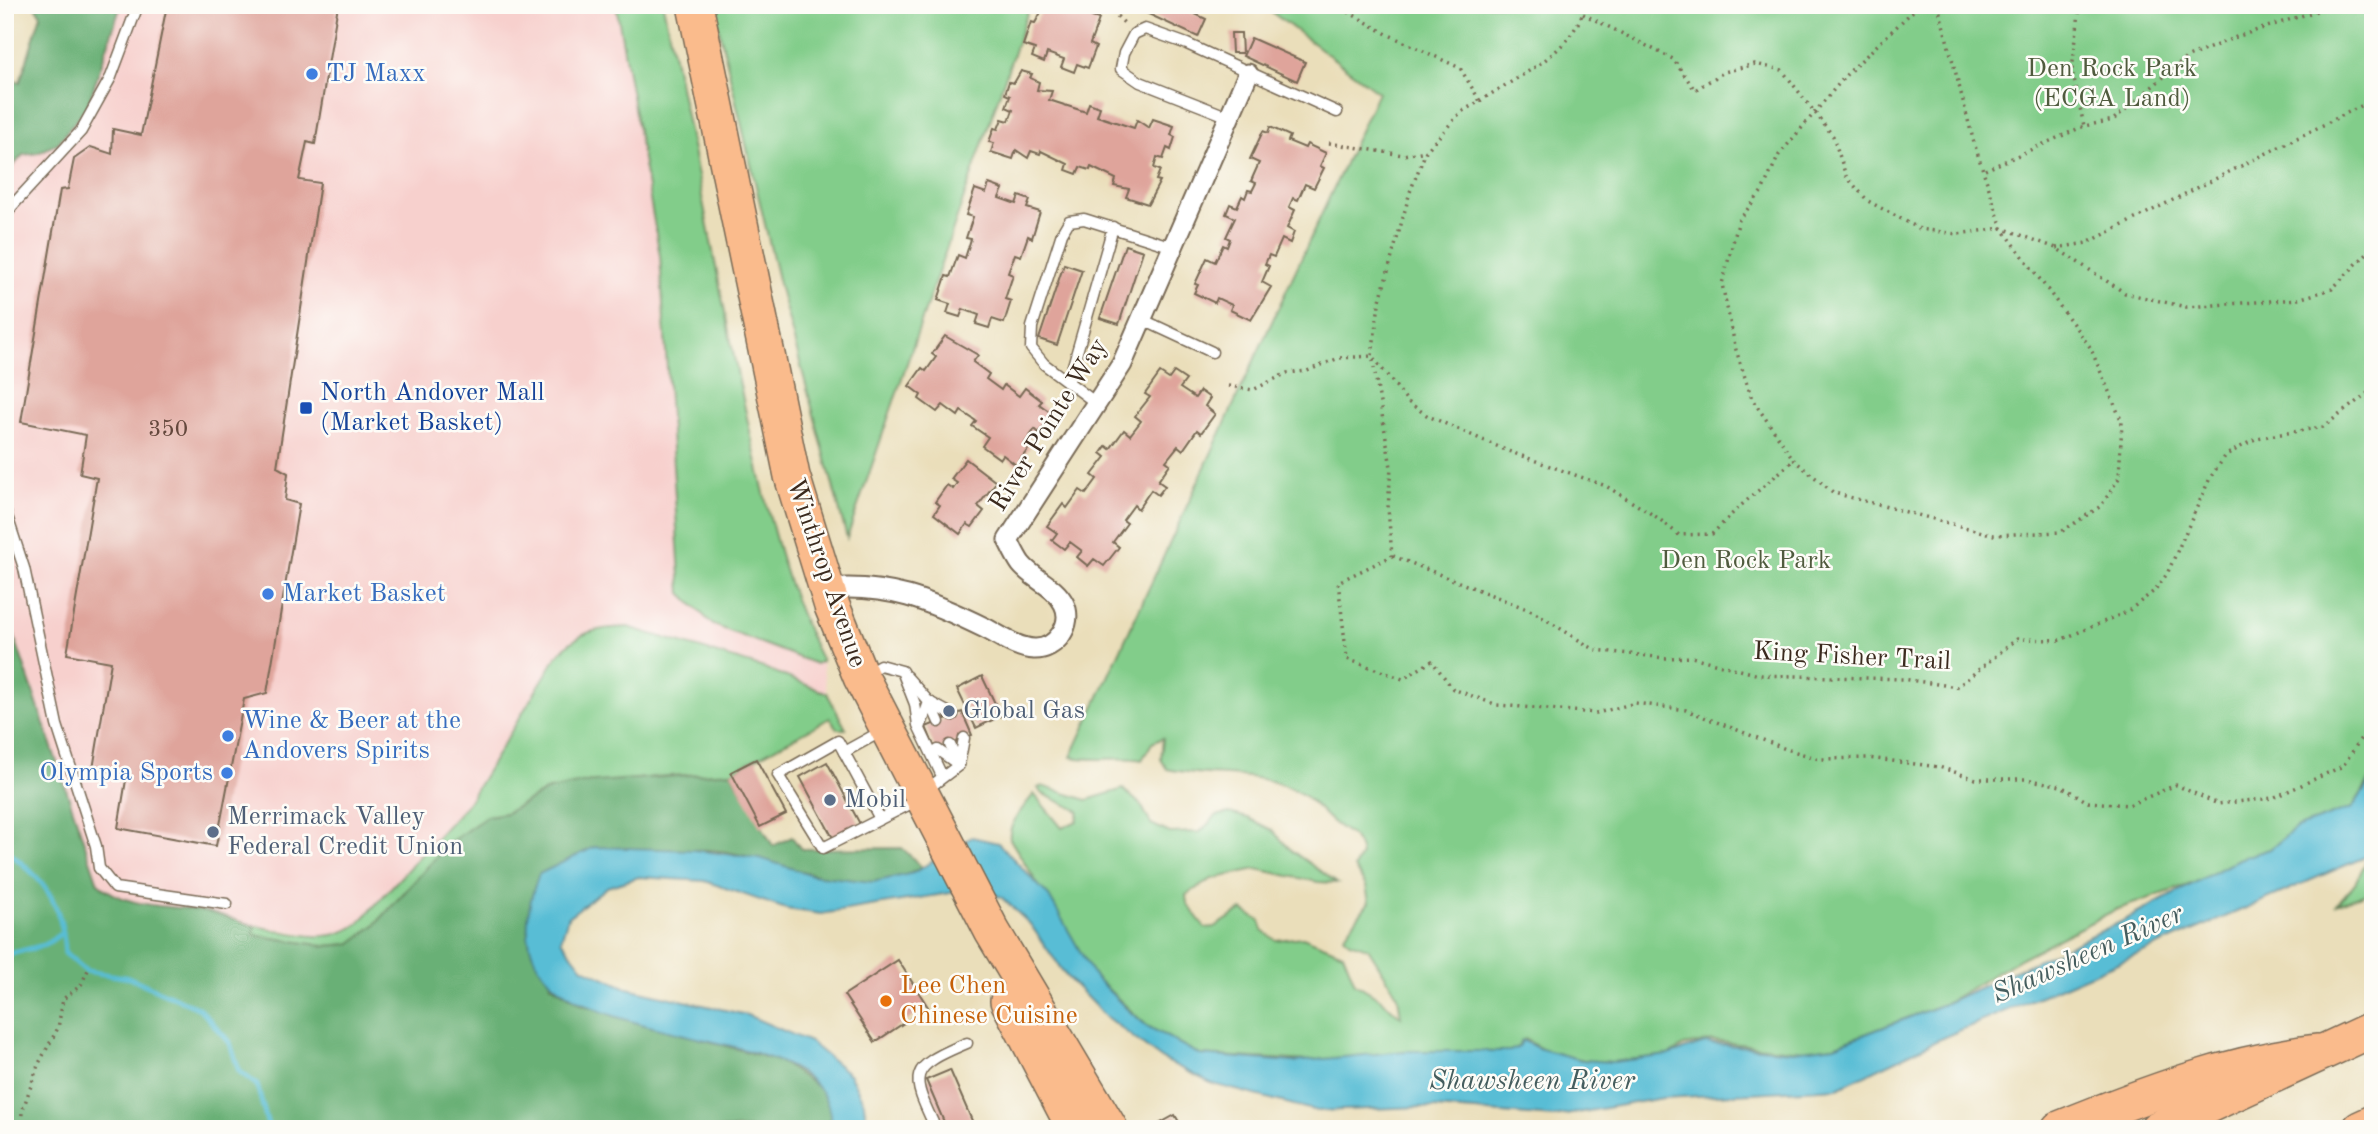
<svg xmlns="http://www.w3.org/2000/svg" width="2378" height="1134" font-family="'Old Standard TT',serif">
  <style>
    .built { fill: #f7d0cd }
    .green { fill: #82cd8a; stroke: #5e7c54; stroke-width: 2 }
    .forest { fill: #69b076; stroke: #526d4a; stroke-width: 2 }
    .water { fill: #58bdd5; stroke: #4a747a; stroke-width: 2 }
    .lines { fill: none; stroke-linecap: round; stroke-linejoin: round }
    .stream { stroke: #58bdd5; stroke-width: 5 }
    .building { fill: #dfa49b }
    .lane-casing { stroke: #786955; stroke-width: 13 }
    .street-casing { stroke: #786955; stroke-width: 23 }
    .highway-casing { stroke: #786955; stroke-width: 38 }
    .path { stroke: #786955; stroke-width: 3.5; stroke-dasharray: 2 5; stroke-linecap: butt }
    .lane { stroke: #fff; stroke-width: 10 }
    .street { stroke: #fff; stroke-width: 19 }
    .highway { stroke: #fabb8c; stroke-width: 35 }
    .shop-dot { fill: #3f7fe0; stroke: #fdfcf7; stroke-width: 2.5 }
    .transit-dot { fill: #1a4fb4; stroke: #fdfcf7; stroke-width: 2.5 }
    .service-dot { fill: #5c6f8a; stroke: #fdfcf7; stroke-width: 2.5 }
    .food-dot { fill: #e8710a; stroke: #fdfcf7; stroke-width: 2.5 }
    .labels { text-anchor: middle; dominant-baseline: central; stroke-width: 5; stroke-linejoin: round; paint-order: stroke }
    .number-label { font-size: 23px; fill: #64483d }
    .park-label { font-size: 26px; fill: #505b3e; stroke: #fdfcf7 }
    .shop-label { font-size: 26px; fill: #366cbe; stroke: #fdfcf7; text-anchor: start }
    .transit-label { font-size: 26px; fill: #164399; stroke: #fdfcf7; text-anchor: start }
    .street-label { font-size: 26px; fill: #3b2a1e; stroke: #fdfcf7 }
    .service-label { font-size: 26px; fill: #4e5e75; stroke: #fdfcf7; text-anchor: start }
    .food-label { font-size: 26px; fill: #c56008; stroke: #fdfcf7; text-anchor: start }
    .water-label { font-size: 28px; font-style: italic; fill: #455d5e; stroke: #fdfcf7 }
  </style>
  <rect width="100%" height="100%" fill="#fdfcf7"/>
  <filter id="ink" filterUnits="userSpaceOnUse"><feTurbulence type="fractalNoise" baseFrequency=".0143" numOctaves="2"/><feDisplacementMap in="SourceGraphic" scale="14" xChannelSelector="R" yChannelSelector="G"/><feConvolveMatrix kernelMatrix="1 2 1 2 8 2 1 2 1" color-interpolation-filters="sRGB"/></filter>
  <filter id="wash" filterUnits="userSpaceOnUse"><feTurbulence type="fractalNoise" baseFrequency=".00686" numOctaves="4" result="noise"/><feDisplacementMap in="SourceGraphic" scale="28" xChannelSelector="R" yChannelSelector="G"/><feGaussianBlur stdDeviation="1.57" result="paint"/><feColorMatrix in="noise" values="0 0 0 0 0 0 0 0 0 0 0 0 0 0 0 0 0 1.4 0 .05"/><feComposite in="paint" operator="in"/></filter>
  <g filter="url(#wash)">
    <rect width="100%" height="100%" fill="#eadeba"/>
    <path class="built" d="M121,5H616L660,256L663,329L816,664L822,661L827,693L689,644L628,627L600,628L557,656L467,804L359,923L345,934L330,938L237,922L223,915L124,900L108,893L98,883L5,609V175L23,155L38,153L88,105Z"/>
    <g class="green">
      <path d="M616,5H663C690,130 713,256 739,381C760,475 777,574 822,661L816,664L713,625L681,593L660,256Z"/>
      <path d="M711,5H1030L847,538L780,288L714,8Z"/>
      <path d="M1262,5H2373V775L2352,808L2284,844L2203,880L2115,910L2021,958L1944,1004L1834,1046L1800,1051L1713,1041L1684,1046L1668,1055L1613,1062L1588,1061L1545,1051L1525,1039L1517,1049L1510,1051H1405L1310,1061L1200,1055L1147,1026L1094,976L1010,839C1007,825 1025,805 1034,794L1062,828L1077,821L1079,811L1041,793L1038,788L1042,786L1087,800L1123,789L1141,805L1151,824L1170,833L1200,832L1216,816L1229,813L1248,818L1272,830L1292,851L1337,883L1318,882L1256,869L1212,879L1186,895L1187,903L1205,928L1215,927L1242,910L1260,921L1263,931L1276,940L1303,937L1343,953L1355,983L1381,999L1401,1017L1398,996L1368,948L1349,942L1344,936L1369,902L1366,886L1354,868L1361,855C1358,836 1348,834 1335,824C1322,814 1313,800 1298,792C1258,769 1211,779 1167,769L1161,759L1163,738L1152,743L1142,760C1118,756 1097,762 1071,757L1378,92Z"/>
      <path d="M628,627L764,668L827,693L846,729H838L830,718L731,772L654,777L546,791L506,813L487,816L408,888L376,924L350,944L325,946L253,935L255,926C291,932 328,947 359,923L467,804L557,656C578,631 597,628 628,627Z"/>
      <path d="M2373,856V891L2337,904L2355,883L2368,858Z"/>
    </g>
    <g class="forest">
      <path d="M34,5H121L88,105L58,143L38,153L23,155L5,175V79L20,82L41,15Z"/>
      <path d="M5,609L98,883C131,914 183,902 223,916C234,919 243,923 255,926L253,935L325,946L350,944L376,924L449,843L487,816L506,813L546,791L581,783L731,772L773,846L792,837L801,849L902,848L922,867C853,910 766,846 693,850C642,853 590,866 539,874L551,985L583,1005L779,1061L821,1089L832,1113L830,1129H5Z"/>
    </g>
    <path class="water" d="M2373,777L2372,854L1942,1038L1838,1088L1663,1098L1554,1117L1421,1107L1317,1111L1213,1084L1160,1058L1105,1016L1066,976L1030,924L1001,897L975,889L821,914L786,909L705,881L639,877L607,887L568,917L561,940L583,968L627,988L747,1015L810,1042L850,1075L864,1103L867,1129H830C845,995 457,1081 539,874L594,847L694,850L760,858L812,875L873,882L913,873L972,837L998,843L1049,896L1094,976L1128,1010L1147,1026L1200,1055L1293,1062L1405,1051H1510L1519,1047L1522,1040L1538,1048L1582,1060L1613,1062L1668,1055L1705,1043L1793,1051L1834,1046L1944,1004L2125,920L2241,858L2270,849L2296,828L2352,808Z"/>
    <g class="lines">
      <g class="stream">
        <path d="M5,850C45,879 62,902 65,953L86,971L130,978L200,1009L230,1043L239,1071L257,1085L269,1129"/>
        <path d="M5,955L45,945L63,932"/>
      </g>
    </g>
    <g id="blocks">
      <g class="building">
        <path d="M167,5H338L315,144L307,142L299,180L320,183L277,467L288,473L285,500L299,504L267,693L244,699L216,846L118,828L127,774L93,769L111,662L67,654L97,478L80,474L86,435L21,422L60,190L68,189L74,159L91,147L112,154L113,129L141,135Z"/>
        <path d="M1045,5H1096L1092,17L1099,19L1090,44L1096,47L1088,68L1077,64L1074,72L1061,67L1064,59L1047,53L1044,62L1032,57L1035,49L1023,45L1031,22L1035,23Z"/>
        <path d="M1129,5H1176L1206,19L1198,37Z"/>
        <path d="M1231,33H1241L1242,53H1232Z"/>
        <path d="M1251,38L1305,62L1297,81L1243,56Z"/>
        <path d="M1021,71L1032,74L1030,78L1039,82L1037,90L1052,91L1049,100L1086,112L1089,103L1100,107L1097,116L1134,128L1137,120L1149,128L1153,119L1174,126L1171,135L1175,137L1171,150L1167,148L1163,159L1157,157L1154,168L1160,170L1156,180L1160,181L1148,204L1126,197L1129,189L1114,186L1116,179L1091,167L1090,170L1080,167L1077,174L1066,170L1068,164L1041,151L1040,154L1031,151L1028,158L1016,150L1013,159L991,152L994,143L989,142L994,128L998,129L1002,119L1009,121L1013,110L1006,107L1010,96L1005,94L1009,82L1014,83Z"/>
        <path d="M1270,127L1290,136L1288,141L1305,148L1307,144L1326,153L1320,166L1324,168L1314,188L1305,184L1298,200L1293,198L1289,207L1295,210L1287,228L1294,232L1290,243L1282,239L1274,257L1269,255L1265,264L1269,266L1262,282L1271,287L1251,320L1230,310L1232,305L1217,298L1215,303L1194,293L1198,285L1195,284L1207,258L1215,262L1223,245L1227,247L1230,239L1226,237L1235,218L1226,214L1230,204L1237,207L1242,196L1245,198L1248,190L1252,191L1256,183L1251,181L1259,163L1250,159L1263,131L1268,133Z"/>
        <path d="M989,184L1003,189L999,198L1016,204L1019,196L1030,200L1027,208L1040,212L1032,238L1028,236L1021,256L1015,254L1008,273L1013,275L1005,299L1011,301L1004,323L992,319L989,328L976,324L979,315L963,309L960,317L947,313L950,304L938,300L946,276L950,277L958,255L965,258L971,239L966,238L973,217L966,215L975,189L986,193Z"/>
        <path d="M1125,245L1143,251L1119,324L1100,318Z"/>
        <path d="M1064,264L1082,270L1057,345L1039,339Z"/>
        <path d="M945,336L978,355L973,362L989,374L986,379L1001,390L1004,385L1019,396L1025,388L1042,401L1039,404L1053,414L1039,433L1035,429L1025,443L1030,447L1016,465L1003,455L1000,459L982,446L988,437L972,426L976,421L961,411L958,416L943,405L937,412L919,399L921,395L909,386L922,368L926,371L936,357L932,354Z"/>
        <path d="M1174,372L1186,380L1180,388L1195,398L1200,391L1210,398L1205,406L1215,414L1201,433L1197,430L1183,450L1178,446L1166,461L1170,464L1158,481L1165,486L1158,495L1151,490L1138,509L1134,505L1123,520L1127,523L1113,542L1119,547L1104,566L1094,559L1088,566L1077,557L1082,551L1070,542L1064,549L1052,540L1057,533L1047,526L1063,504L1067,508L1080,490L1086,494L1097,479L1092,475L1106,457L1101,453L1106,446L1110,449L1124,430L1130,435L1141,421L1135,416L1150,397L1145,394L1160,373L1169,379Z"/>
        <path d="M966,459L996,482L978,506L984,511L972,527L967,524L960,534L934,514L940,505L935,502L947,485L953,489L957,483L951,479Z"/>
        <path d="M982,676L1001,716L976,728L957,689Z"/>
        <path d="M962,712L972,735L936,751L926,727Z"/>
        <path d="M756,759L786,814L760,827L731,772Z"/>
        <path d="M827,762L860,824L833,838L800,777Z"/>
        <path d="M898,960L928,1007L875,1042L844,995Z"/>
        <path d="M950,1070L973,1123L961,1129H947L926,1080Z"/>
        <path d="M1175,1115L1183,1129H1150Z"/>
      </g>
    </g>
  </g>
  <g filter="url(#ink)">
    <use href="#blocks" fill-opacity="0" stroke="#786955" stroke-width="2"/>
    <g class="lines">
      <g class="lane-casing">
        <g id="lane">
          <path d="M1229,117L1140,82L1121,69L1124,53L1134,34L1145,29L1187,44L1337,112"/>
          <path d="M5,217L12,206L81,131L111,77L138,5"/>
          <path d="M1141,319L1212,352"/>
          <path d="M1068,383L1113,227"/>
          <path d="M1096,403L1044,364L1031,348L1032,327L1062,233L1069,221L1084,219L1173,247"/>
          <path d="M5,510L24,568L57,725L96,846L99,868L115,888L227,904"/>
          <path d="M865,674L880,665L902,671L915,704L918,725L942,776"/>
          <path d="M906,676L929,702L920,728"/>
          <path d="M929,702L953,715"/>
          <path d="M930,702L939,722"/>
          <path d="M873,736L844,752L838,741L778,775L823,848L908,805"/>
          <path d="M950,745L959,764"/>
          <path d="M938,750L959,765"/>
          <path d="M844,752L880,819"/>
          <path d="M926,790L959,765L964,738"/>
          <path d="M936,1129C910,1074 907,1068 967,1043"/>
        </g>
      </g>
      <g class="street-casing">
        <path id="street" d="M826,589C888,583 930,601 985,628C1001,636 1016,648 1034,649C1056,650 1074,624 1064,604C1055,586 1033,579 1021,564C1016,557 1012,548 1008,540L1122,364L1248,74"/>
      </g>
      <g class="highway-casing">
        <g id="highway">
          <path d="M695,5L792,476L832,606L861,677L992,931L1110,1129"/>
          <path d="M1008,1001L1075,1129"/>
          <path d="M2059,1129C2143,1095 2229,1062 2318,1052"/>
          <path d="M2157,1129L2373,1029"/>
          <path d="M2360,1129L2373,1123"/>
        </g>
      </g>
      <g class="path">
        <path d="M1115,5L1112,11L1126,25"/>
        <path d="M1336,5L1387,34L1460,68L1480,101L1461,112L1426,151L1410,192L1379,304L1372,356L1391,467L1388,508L1392,556L1338,582L1347,659L1403,679L1432,661L1453,689L1497,705L1597,713L1635,703L1686,710L1786,749L1819,759L1868,758L1939,767L1976,779H2026L2061,786L2088,802L2129,805L2176,785L2218,804L2273,798L2343,766L2370,724L2373,705"/>
        <path d="M1938,5L1974,143L2002,228L2056,248L2125,293L2186,307L2298,299L2332,289L2373,247"/>
        <path d="M2080,5L2072,70L2084,126L2113,120L2186,58L2236,37L2335,5"/>
        <path d="M1583,14L1673,59L1695,90L1724,72L1755,64L1782,70L1833,136L1846,176L1868,201L1920,229L1957,234L2002,228L2090,347L2122,422L2119,478L2101,506L2061,532L1994,535L1834,493L1794,460L1752,399L1736,350L1722,284L1739,220L1762,191L1779,155L1847,74L1915,9L1927,5"/>
        <path d="M1480,101C1519,75 1573,54 1585,5"/>
        <path d="M1329,143L1403,155L1426,151"/>
        <path d="M1985,170L2084,126"/>
        <path d="M2056,248L2087,243L2373,100"/>
        <path d="M1228,386L1253,390L1287,373L1307,371L1339,358L1372,356L1408,402L1428,416L1508,451L1606,486L1658,518L1679,535L1712,534L1738,508L1794,460"/>
        <path d="M1393,556L1532,611L1595,650L1665,658L1692,657L1759,675L1903,679L1957,687L2017,639L2060,640L2127,612L2154,591L2167,574L2210,478L2226,455L2257,438L2323,427L2373,389"/>
        <path d="M21,1129L22,1112L38,1065L58,1028L63,999L81,985L88,970"/>
      </g>
      <use href="#lane" class="lane"/>
      <use href="#street" class="street"/>
      <use href="#highway" class="highway"/>
    </g>
  </g>
  <g class="shop-dot">
    <circle cx="312" cy="74" r="7"/>
    <circle cx="268" cy="594" r="7"/>
    <circle cx="228" cy="736" r="7"/>
    <circle cx="227" cy="773" r="7"/>
  </g>
  <rect class="transit-dot" x="299" y="401" width="14" height="14" rx="3.5"/>
  <g class="service-dot">
    <circle cx="949" cy="711" r="7"/>
    <circle cx="830" cy="800" r="7"/>
    <circle cx="213" cy="832" r="7"/>
  </g>
  <circle class="food-dot" cx="886" cy="1001" r="7"/>
  <g class="labels">
    <g class="number-label">
      <text x="168" y="429">350</text>
    </g>
    <g class="park-label">
      <text x="2112" y="69">Den Rock Park<tspan x="2112" dy="30">(ECGA Land)</tspan></text>
      <text x="1746" y="561">Den Rock Park</text>
    </g>
    <g class="shop-label">
      <text x="326" y="74">TJ Maxx</text>
      <text x="282" y="594">Market Basket</text>
      <text x="242" y="721">Wine &amp; Beer at the<tspan x="242" dy="30">Andovers Spirits</tspan></text>
      <text x="213" y="773" text-anchor="end">Olympia Sports</text>
    </g>
    <g class="transit-label">
      <text x="320" y="393">North Andover Mall<tspan x="320" dy="30">(Market Basket)</tspan></text>
    </g>
    <g class="street-label">
      <text transform="translate(1049 425) rotate(-58)">River Pointe Way</text>
      <text transform="translate(826 573) rotate(71)">Winthrop Avenue</text>
      <text transform="translate(1852 657) rotate(3)">King Fisher Trail</text>
    </g>
    <g class="service-label">
      <text x="963" y="711">Global Gas</text>
      <text x="844" y="800">Mobil</text>
      <text x="227" y="817">Merrimack Valley<tspan x="227" dy="30">Federal Credit Union</tspan></text>
    </g>
    <g class="food-label">
      <text x="900" y="986">Lee Chen<tspan x="900" dy="30">Chinese Cuisine</tspan></text>
    </g>
    <g class="water-label">
      <text transform="translate(2088 955) rotate(-24)">Shawsheen River</text>
      <text x="1532" y="1082">Shawsheen River</text>
    </g>
  </g>
  <rect width="2378" height="1134" fill="none" stroke="#fdfcf7" stroke-width="28"/>
</svg>
